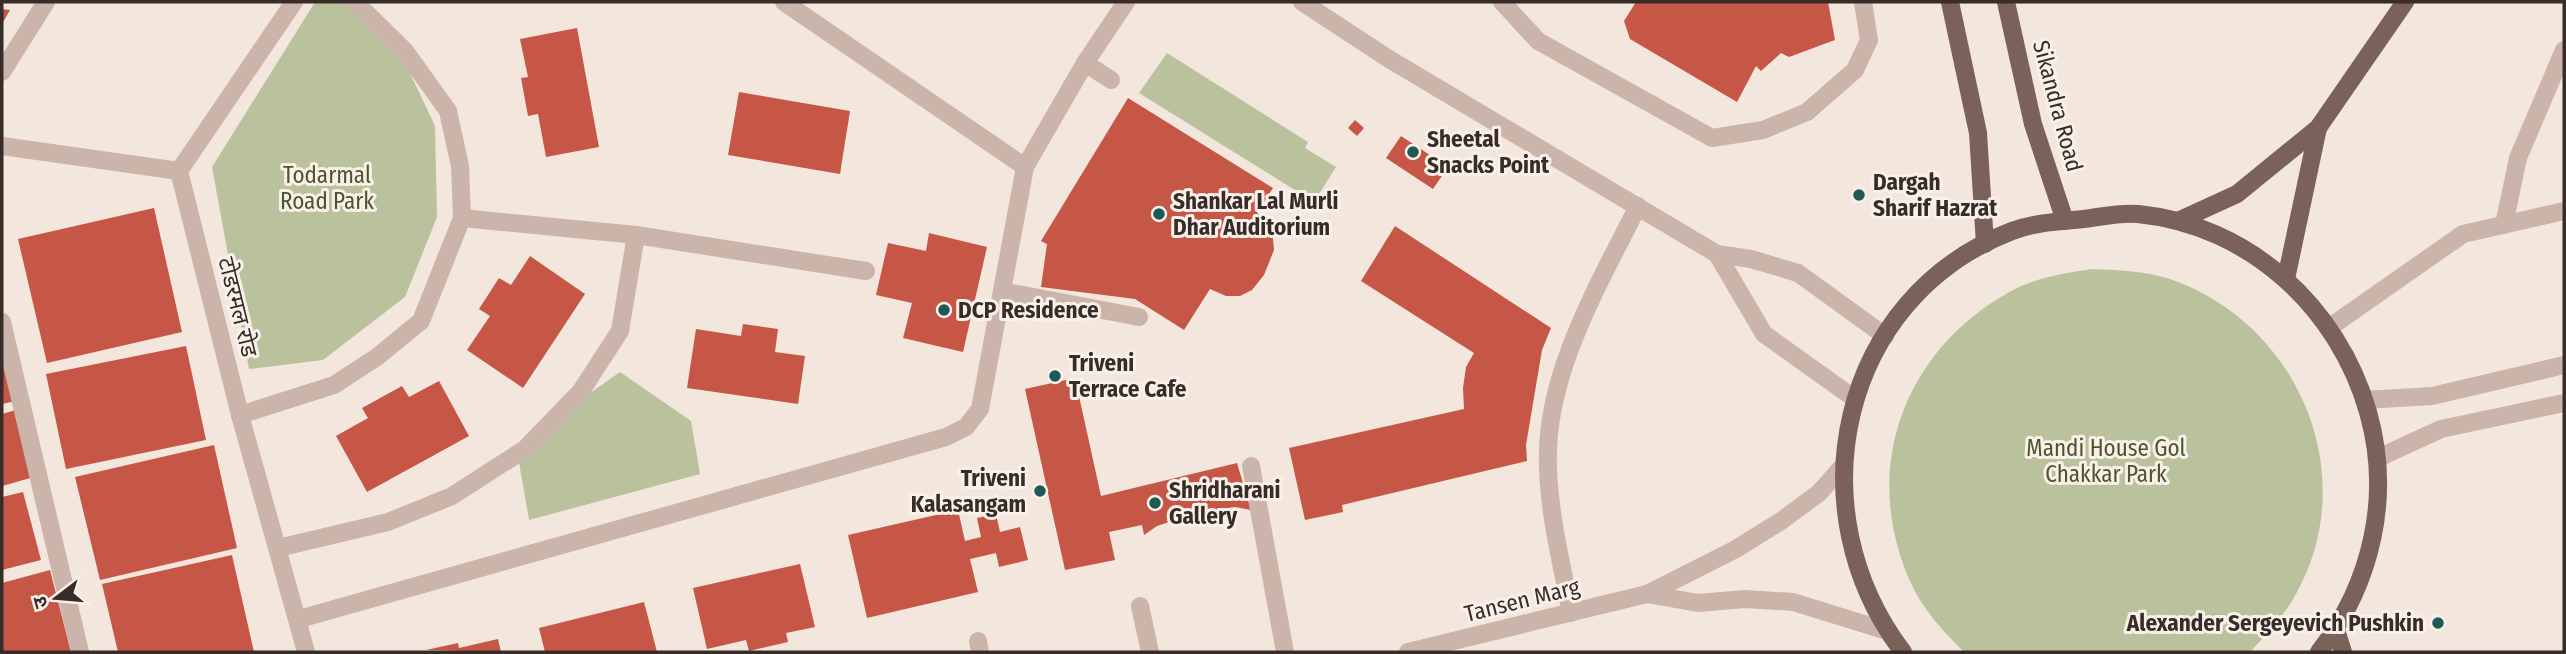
<svg xmlns="http://www.w3.org/2000/svg" width="2566" height="654" font-family="'Fira Sans Condensed','Noto Sans Devanagari',sans-serif">
  <style>
    .green { fill: #bac29d }
    .building { fill: #c65747 }
    .lines { fill: none; stroke-linecap: round; stroke-linejoin: round }
    .minor { stroke: #cbb4a9; stroke-width: 18 }
    .major { stroke: #7a615a; stroke-width: 18 }
    .poi-dot { fill: #1e5956; stroke: #faf0ea; stroke-width: 2.5 }
    .labels { text-anchor: middle; dominant-baseline: central; stroke-width: 6; stroke-linejoin: round; paint-order: stroke }
    .street-label { font-size: 23px; fill: #382c29; stroke: #faf0ea }
    .poi-label { font-size: 23px; font-weight: bold; fill: #382c29; stroke: #faf0ea; text-anchor: start }
    .park-label { font-size: 23px; fill: #4c562c; stroke: #faf0ea }
  </style>
  <rect width="100%" height="100%" fill="#f2e6dd"/>
  <g class="green">
    <path d="M315,2H345L390,31L435,126L437,217L405,297L323,360L249,369L212,167Z"/>
    <path d="M1167,53L1308,142L1305,148L1336,167L1314,202L1139,93Z"/>
    <path d="M2092,269C2118,270 2145,271 2170,279C2298,323 2363,474 2296,594C2284,616 2267,634 2250,652H1964C1943,631 1922,609 1910,581C1859,467 1906,346 2015,289C2039,277 2066,273 2092,269Z"/>
    <path d="M620,372L691,421L700,474L529,520L516,445Z"/>
  </g>
  <g class="building">
    <path d="M1636,2H1828L1835,40L1789,57L1781,53L1761,71L1756,66L1737,102L1630,39L1624,21Z"/>
    <path d="M2,9L10,10L2,24Z"/>
    <path d="M577,28L599,147L546,157L538,114L528,116L521,78L528,77L520,39Z"/>
    <path d="M739,92L850,111L840,174L728,155Z"/>
    <path d="M1128,98L1273,188L1257,213L1268,220L1273,239L1274,250L1264,275L1252,290L1240,296H1226L1210,289L1184,330L1135,299L1041,287L1047,244L1041,241Z"/>
    <path d="M1355,120L1364,128L1357,136L1348,128Z"/>
    <path d="M1401,136L1448,167L1433,189L1386,158Z"/>
    <path d="M154,208L182,332L47,363L18,239Z"/>
    <path d="M1395,226L1551,328L1542,350L1526,445L1527,461L1342,505L1343,512L1305,520L1289,448L1464,409L1463,388L1466,367L1474,353L1361,281Z"/>
    <path d="M929,233L987,247L963,352L903,338L912,303L876,295L888,243L926,251Z"/>
    <path d="M530,256L585,294L523,388L467,350L490,316L479,309L499,278L511,285Z"/>
    <path d="M743,324L778,329L775,352L805,356L798,404L687,388L696,329L741,336Z"/>
    <path d="M2,327L20,400L2,404Z"/>
    <path d="M186,346L206,440L66,469L46,374Z"/>
    <path d="M1075,378L1101,496L1237,463L1251,510L1235,507L1199,512L1157,526L1144,535L1142,525L1109,532L1115,560L1065,570L1025,389Z"/>
    <path d="M439,381L469,436L367,492L336,436L368,418L362,408L402,386L409,397Z"/>
    <path d="M16,410L34,477L2,486V414Z"/>
    <path d="M214,445L237,548L100,580L75,477Z"/>
    <path d="M23,492L41,560L2,570V497Z"/>
    <path d="M958,510L965,541L981,537L977,518L996,514L1000,532L1020,527L1028,560L999,567L996,553L970,559L978,592L867,618L848,535Z"/>
    <path d="M232,555L254,652H118L102,584Z"/>
    <path d="M800,564L815,627L786,633L788,642L749,651L746,640L707,649L693,588Z"/>
    <path d="M50,570L71,652H2V583Z"/>
    <path d="M644,602L657,652H545L539,628Z"/>
    <path d="M498,639L501,652L426,650L458,643L459,648Z"/>
  </g>
  <g class="lines">
    <g class="minor">
      <path d="M294,2L179,171L240,415L306,652"/>
      <path d="M784,2L1025,167"/>
      <path d="M1302,2L1389,59L1717,254L1751,259L1798,273L1885,336"/>
      <path d="M1502,2L1538,41L1712,138L1763,130L1807,112L1855,70L1869,40L1863,2"/>
      <path d="M1085,63L1111,80"/>
      <path d="M2,72L46,2"/>
      <path d="M2,146L179,171"/>
      <path d="M2504,225L2518,158L2564,50"/>
      <path d="M636,235L866,271"/>
      <path d="M1717,254L1764,334L1855,399"/>
      <path d="M1002,291L1139,317"/>
      <path d="M2,322L80,652"/>
      <path d="M2330,327L2463,234L2564,211"/>
      <path d="M2364,400L2432,396L2564,365"/>
      <path d="M240,415L334,385L377,357L421,321L462,218L460,166L448,111L405,51L355,2"/>
      <path d="M2378,458L2441,429L2564,403"/>
      <path d="M1251,466L1285,652"/>
      <path d="M278,548L388,522L452,496L525,449L581,391L620,331L636,235L462,218"/>
      <path d="M1647,594L1698,603L1745,599L1793,602L1887,631"/>
      <path d="M1140,606L1150,652"/>
      <path d="M1571,613C1562,565 1549,515 1548,466C1544,376 1599,284 1638,206"/>
      <path d="M299,619L946,437L966,427L980,409L1025,167L1085,63L1126,2"/>
      <path d="M978,641L980,652"/>
      <path d="M1408,652L1647,594L1736,549L1781,521L1819,493L1842,467"/>
    </g>
    <g class="major">
      <path d="M1950,2L1978,133L1985,244"/>
      <path d="M2006,2L2033,124L2065,221"/>
      <path d="M2178,221L2237,194L2318,128L2405,2"/>
      <path d="M2286,279L2318,128"/>
      <path d="M2336,630L2343,652"/>
      <path d="M1903,652C1795,511 1838,298 2012,231C2035,222 2059,222 2083,219C2101,217 2121,212 2138,214C2249,225 2338,307 2368,412C2392,496 2372,583 2319,652"/>
    </g>
  </g>
  <g class="poi-dot">
    <circle cx="1413" cy="152" r="7"/>
    <circle cx="1859" cy="195" r="7"/>
    <circle cx="1159" cy="214" r="7"/>
    <circle cx="944" cy="310" r="7"/>
    <circle cx="1055" cy="376" r="7"/>
    <circle cx="1040" cy="491" r="7"/>
    <circle cx="1155" cy="503" r="7"/>
    <circle cx="2438" cy="623" r="7"/>
  </g>
  <g class="labels">
    <g class="street-label">
      <text transform="translate(2058 106) rotate(75)">Sikandra Road</text>
      <text transform="translate(238 307) rotate(76)">टोडरमल रोड</text>
      <text transform="translate(1522 600) rotate(-14)">Tansen Marg</text>
    </g>
    <g class="poi-label">
      <text x="1427" y="139">Sheetal<tspan x="1427" dy="26">Snacks Point</tspan></text>
      <text x="1873" y="182">Dargah<tspan x="1873" dy="26">Sharif Hazrat</tspan></text>
      <text x="1173" y="201">Shankar Lal Murli<tspan x="1173" dy="26">Dhar Auditorium</tspan></text>
      <text x="958" y="310">DCP Residence</text>
      <text x="1069" y="363">Triveni<tspan x="1069" dy="26">Terrace Cafe</tspan></text>
      <text x="1026" y="478" text-anchor="end">Triveni<tspan x="1026" dy="26">Kalasangam</tspan></text>
      <text x="1169" y="490">Shridharani<tspan x="1169" dy="26">Gallery</tspan></text>
      <text x="2424" y="623" text-anchor="end">Alexander Sergeyevich Pushkin</text>
    </g>
    <g class="park-label">
      <text x="327" y="175">Todarmal<tspan x="327" dy="26">Road Park</tspan></text>
      <text x="2106" y="448">Mandi House Gol<tspan x="2106" dy="26">Chakkar Park</tspan></text>
    </g>
  </g>
  <rect width="2566" height="654" fill="none" stroke="#382c29" stroke-width="7"/>
  <g transform="translate(56 598) rotate(254)" stroke="#faf0ea" stroke-width="5" paint-order="stroke">
  <path d="M0-5L12 26L0 18L-12 26Z" fill="#382c29"/>
  <text y="-10" font-size="19" font-weight="bold" text-anchor="middle" fill="#382c29">उ</text>
  </g>
</svg>
